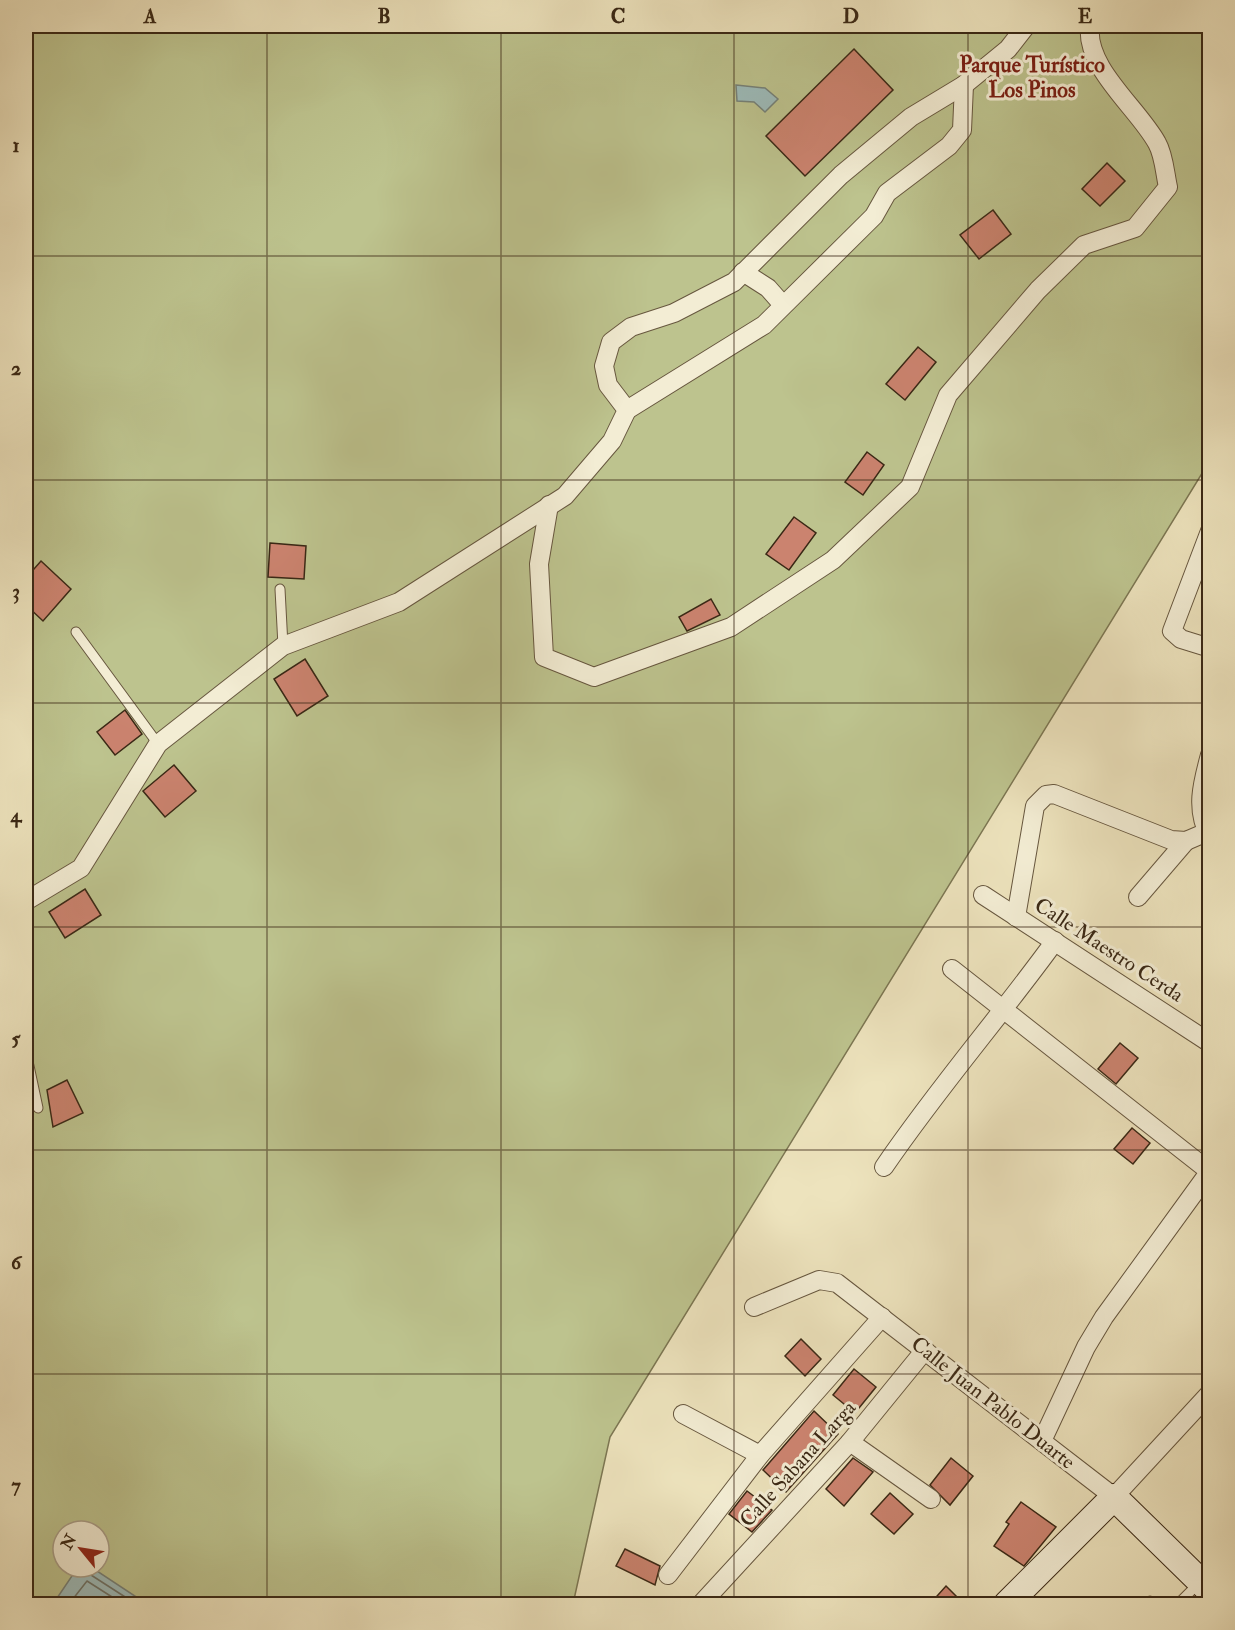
<svg xmlns="http://www.w3.org/2000/svg" width="1235" height="1630" font-family="'IM FELL Double Pica',serif">
  <style>
    .green { fill: #bdc38e; stroke: #7c7652; stroke-width: 1.5; fill-rule: evenodd }
    .water { fill: #9dbcbb; stroke: #758179; stroke-width: 1.5 }
    .lines { fill: none; stroke-linecap: round; stroke-linejoin: round }
    .shore { stroke: #6c7268; stroke-width: 1.5 }
    .building { fill: #cb836f; stroke: #3a2815; stroke-width: 1.5 }
    .lane-casing { stroke: #67573f; stroke-width: 11 }
    .street-casing { stroke: #67573f; stroke-width: 20 }
    .secondary-casing { stroke: #3a2815; stroke-width: 28 }
    .lane { stroke: #f3edd4; stroke-width: 9 }
    .street { stroke: #f3edd4; stroke-width: 18 }
    .secondary { stroke: #f3edd4; stroke-width: 26 }
    .grid { fill: none; stroke: #3a2815; stroke-width: 1.5; stroke-opacity: 0.55 }
    .labels { text-anchor: middle; dominant-baseline: central; stroke-width: 6; stroke-linejoin: round; paint-order: stroke }
    .street-label { font-size: 21px; fill: #3a2815; stroke: #f3edd4 }
    .neighbourhood-label { font-size: 22px; font-weight: bold; fill: #7a1f14; stroke: #f3edd4 }
    .neatline { fill: none; stroke: #3a2815; stroke-width: 2 }
    .grid-label { font-size: 20px; text-anchor: middle; font-weight: bold; fill: #3a2815 }
  </style>
  <rect width="100%" height="100%" fill="#ede3bd"/>
  <filter id="stains"><feTurbulence type="fractalNoise" baseFrequency=".00333" numOctaves="4"/><feColorMatrix values="0 0 0 0 .2 0 0 0 0 .09 0 0 0 0 .02 0 0 0 .5 -.17"/></filter>
  <radialGradient id="worn" r=".72"><stop offset=".6" stop-color="#630" stop-opacity="0"/><stop offset="1" stop-color="#630" stop-opacity=".3"/></radialGradient>
  <path class="green" d="M26,26H1209V462L610,1437L573,1604H26ZM63,1531H99V1567H63Z"/>
  <g class="water">
    <path d="M736,85L765,88L778,99L765,112L754,102L737,101Z"/>
    <path d="M78,1567H91L147,1604H53Z"/>
  </g>
  <g class="lines">
    <g class="shore">
      <path d="M88,1567L91,1575L136,1604"/>
      <path d="M69,1604L87,1581L123,1604"/>
    </g>
  </g>
  <g class="building">
    <path d="M854,49L893,90L805,176L766,136Z"/>
    <path d="M1107,163L1125,181L1100,206L1082,189Z"/>
    <path d="M993,210L1011,234L979,259L960,235Z"/>
    <path d="M918,347L936,362L905,400L886,384Z"/>
    <path d="M867,452L884,465L863,495L845,482Z"/>
    <path d="M794,517L816,533L789,570L766,554Z"/>
    <path d="M270,543L306,546L304,579L268,577Z"/>
    <path d="M41,561L71,589L43,621L26,605V578Z"/>
    <path d="M711,599L720,615L687,631L679,617Z"/>
    <path d="M305,659L328,696L297,716L274,679Z"/>
    <path d="M125,710L142,734L115,755L97,732Z"/>
    <path d="M174,765L196,791L165,817L143,791Z"/>
    <path d="M85,889L101,915L65,938L49,912Z"/>
    <path d="M1120,1043L1138,1058L1116,1084L1098,1069Z"/>
    <path d="M67,1080L83,1113L53,1127L47,1090Z"/>
    <path d="M1132,1128L1150,1143L1133,1164L1114,1149Z"/>
    <path d="M801,1339L821,1359L805,1376L785,1356Z"/>
    <path d="M854,1369L876,1387L855,1413L833,1395Z"/>
    <path d="M814,1411L838,1434L786,1492L763,1470Z"/>
    <path d="M853,1458L873,1472L844,1506L826,1489Z"/>
    <path d="M951,1458L973,1476L950,1505L930,1485Z"/>
    <path d="M747,1491L772,1510L752,1532L729,1514Z"/>
    <path d="M890,1493L913,1514L894,1534L871,1514Z"/>
    <path d="M1021,1502L1056,1527L1024,1566L994,1546L1009,1524L1006,1522Z"/>
    <path d="M625,1549L660,1566L655,1585L616,1566Z"/>
    <path d="M946,1586L965,1605H929Z"/>
  </g>
  <g class="lines">
    <g class="lane-casing">
      <g id="lane">
        <path d="M280,589L283,646"/>
        <path d="M76,632L158,744"/>
        <path d="M26,1052L38,1108"/>
        <path d="M1150,1601L1153,1604"/>
        <path d="M1178,1604L1199,1583"/>
      </g>
    </g>
    <g class="street-casing">
      <g id="street">
        <path d="M743,272L768,288L783,305"/>
        <path d="M627,410L764,325L874,216L887,193L949,146L962,130L964,85"/>
        <path d="M549,505L539,564L544,657L594,677L731,627L833,560L910,487L948,395L1038,290L1084,245L1135,228L1168,187C1165,174 1164,155 1157,143C1138,108 1085,68 1090,26"/>
        <path d="M1210,531L1172,631L1181,639L1210,648"/>
        <path d="M1210,755C1202,784 1195,810 1210,837"/>
        <path d="M983,895L1210,1043"/>
        <path d="M1138,897L1186,841"/>
        <path d="M26,901L81,868L158,744L283,646L399,602L565,496L612,441L627,410L608,385L604,366L611,342L631,327L674,313L734,282L841,175L911,117L964,85L1008,49L1026,26"/>
        <path d="M1016,917L1035,806L1046,795L1054,794L1171,840L1186,841L1207,832"/>
        <path d="M952,969L1209,1171"/>
        <path d="M884,1167C937,1089 999,1018 1055,941"/>
        <path d="M754,1307L819,1280L837,1283L1114,1497L1210,1393"/>
        <path d="M683,1414L760,1455"/>
        <path d="M1042,1441L1086,1347L1104,1317L1210,1171"/>
        <path d="M850,1442L931,1499"/>
        <path d="M668,1575L760,1455L882,1317"/>
        <path d="M701,1604L850,1442L925,1350"/>
      </g>
    </g>
    <g class="secondary-casing">
      <path id="secondary" d="M1007,1604L1114,1497L1210,1591"/>
    </g>
    <use href="#lane" class="lane"/>
    <use href="#street" class="street"/>
    <use href="#secondary" class="secondary"/>
  </g>
  <path class="grid" d="M267,26V1604M501,26V1604M734,26V1604M968,26V1604M26,256H1210M26,480H1210M26,703H1210M26,927H1210M26,1150H1210M26,1374H1210"/>
  <g class="labels">
    <g class="street-label">
      <text transform="translate(1109 950) rotate(33)">Calle Maestro Cerda</text>
      <text transform="translate(993 1403) rotate(38)">Calle Juan Pablo Duarte</text>
      <text transform="translate(798 1464) rotate(-48)">Calle Sabana Larga</text>
    </g>
    <g class="neighbourhood-label">
      <text x="1032" y="65">Parque Turístico<tspan x="1032" dy="25">Los Pinos</tspan></text>
    </g>
  </g>
  <rect width="1235" height="1630" fill="none" stroke="#ede3bd" stroke-width="66"/>
  <g transform="translate(81 1549) rotate(300)"><circle r="28" fill="#f3edd4" stroke="#a99e88" stroke-width="1.5"/>
  <path d="M0-4.5L10 22L0 15L-10 22Z" fill="#8f2418"/>
  <text y="-9" font-size="16" font-weight="bold" text-anchor="middle" fill="#3a2815">N</text>
  </g>
  <rect x="33" y="33" width="1169" height="1564" class="neatline"/>
  <g class="grid-label">
    <text x="150" y="23">A</text>
    <text x="384" y="23">B</text>
    <text x="618" y="23">C</text>
    <text x="851" y="23">D</text>
    <text x="1085" y="23">E</text>
    <text x="16" y="152">1</text>
    <text x="16" y="375">2</text>
    <text x="16" y="598">3</text>
    <text x="16" y="822">4</text>
    <text x="16" y="1045">5</text>
    <text x="16" y="1269">6</text>
    <text x="16" y="1492">7</text>
  </g>
  <rect width="100%" height="100%" filter="url(#stains)"/>
  <rect width="100%" height="100%" fill="url(#worn)"/>
</svg>
